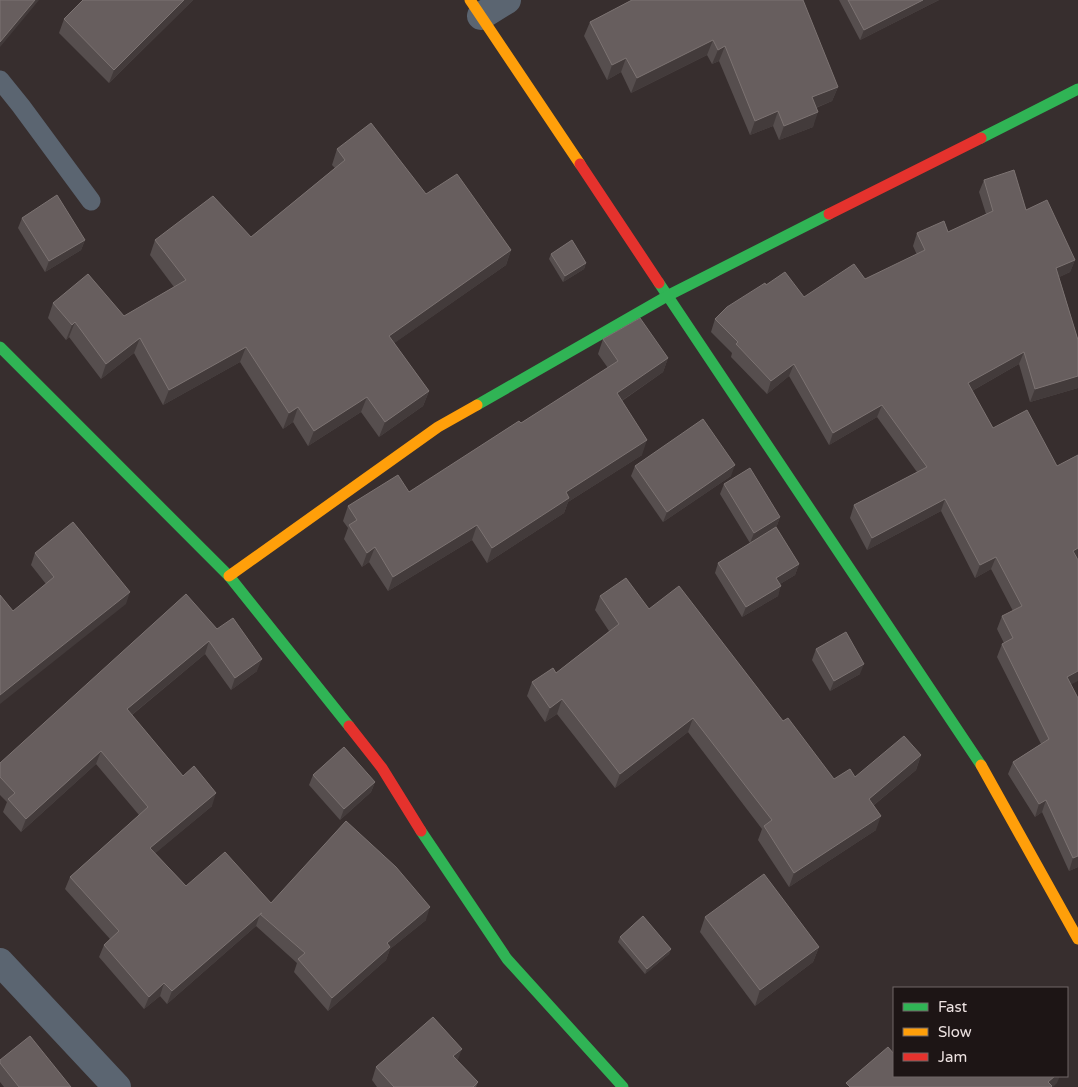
<svg xmlns="http://www.w3.org/2000/svg" width="1078" height="1087" font-family="'Varela Round',sans-serif">
  <style>
    .lines { fill: none; stroke-linecap: round; stroke-linejoin: round }
    .lane { stroke: #5b6571; stroke-width: 19 }
    .street { stroke: #5b6571; stroke-width: 28 }
    .fast { stroke: #30b455; stroke-width: 11 }
    .slow { stroke: #ff9f0a; stroke-width: 11 }
    .jam { stroke: #e5322d; stroke-width: 11 }
    .wall { fill: #564e4e }
    .shaded-wall { fill: #433b3b }
    .building { fill: #675e5e; stroke: #7c7372 }
  </style>
  <rect width="100%" height="100%" fill="#372e2e"/>
  <g class="lines">
    <path class="lane" d="M0,80L21,106L91,201"/>
    <g class="street">
      <path d="M481,16L507,0"/>
      <path d="M0,962L117,1087"/>
    </g>
    <g class="fast">
      <path d="M981,138L1078,89"/>
      <path d="M659,283L981,765"/>
      <path d="M0,347L229,576L349,726"/>
      <path d="M477,405L669,295L829,214"/>
      <path d="M421,831L507,959L623,1087"/>
    </g>
    <g class="slow">
      <path d="M470,0L580,164"/>
      <path d="M229,576L438,427L477,405"/>
      <path d="M981,765L1078,939"/>
    </g>
    <g class="jam">
      <path d="M580,164L659,283"/>
      <path d="M829,214L981,138"/>
      <path d="M349,726L382,768L421,831"/>
    </g>
  </g>
  <g class="wall">
    <path d="M83,0H193L109,83L59,33L64,19Z"/>
    <path d="M632,0L838,87L832,101L816,108L813,127L779,140L773,126L750,135L719,61L712,64L707,55L631,93L621,72L607,80L584,36L590,22Z"/>
    <path d="M839,0H939L860,40Z"/>
    <path d="M337,149L426,194L511,250L506,265L394,343L429,391L423,406L379,437L361,412L308,446L293,422L283,429L240,362L163,405L134,353L101,379L69,337L66,340L48,318L53,303L124,316L174,287L150,255L155,240L251,237L335,168L332,165Z"/>
    <path d="M984,180L1026,210L1075,260L1070,272L1059,277L1078,340V388L1030,402L1019,364L972,391L993,428L1057,466L1078,455V558L1077,559L1071,685L1078,867L1069,871L1042,812L1035,817L1008,774L1013,762L1041,744L997,657L1002,644L1004,643L997,629L1002,616L1013,611L991,569L975,578L941,511L867,550L850,518L854,505L917,472L877,417L829,445L789,376L767,394L731,357L732,353L711,332L715,319L766,285L804,297L865,279L917,255L913,246L917,233L948,232L986,214L979,192Z"/>
    <path d="M22,218L85,240L81,250L45,272L18,228Z"/>
    <path d="M551,254L586,263L584,269L563,282L549,259Z"/>
    <path d="M603,339L668,358L663,372L622,401L642,455L568,502L564,513L487,563L472,540L388,591L369,562L362,567L344,539L348,528L343,521L348,506L409,492L521,423L608,368L598,354Z"/>
    <path d="M635,466L731,476L663,522L631,476Z"/>
    <path d="M724,484L780,517L776,528L799,564L795,575L780,584L778,596L742,617L715,573L718,563L750,543L720,494Z"/>
    <path d="M35,553L126,604L13,611L46,584L31,565Z"/>
    <path d="M600,596L649,609L783,721L834,779L855,777L921,755L916,770L874,805L876,830L789,887L758,840L762,829L688,732L615,788L557,714L545,722L527,696L532,682L556,673L609,631L595,610Z"/>
    <path d="M217,629L257,671L231,690L205,654L132,715L183,776L212,806L155,853L186,886L271,903L426,920L390,949L386,960L328,1011L294,972L297,963L256,926L167,1004L160,996L144,1009L99,957L104,945L110,939L65,889L70,877L139,815L96,764L21,832L3,812L7,802L0,795V763Z"/>
    <path d="M816,649L860,674L830,691L812,660Z"/>
    <path d="M313,775L375,782L371,792L340,820L309,785Z"/>
    <path d="M705,917L819,947L813,962L755,1006L700,932Z"/>
    <path d="M620,937L671,949L669,954L645,974L618,942Z"/>
    <path d="M0,1060L71,1087H4L0,1082Z"/>
    <path d="M457,1060L478,1082L476,1087H377L372,1080L376,1067Z"/>
  </g>
  <g class="shaded-wall">
    <path d="M35,0H39L0,47V42Z"/>
    <path d="M184,0H193L109,83L114,70Z"/>
    <path d="M923,0H939L860,40L864,30Z"/>
    <path d="M713,40L707,55L631,93L637,78Z"/>
    <path d="M725,46L719,61L712,64L718,50Z"/>
    <path d="M626,58L621,72L607,80L612,65Z"/>
    <path d="M838,87L832,101L807,111L812,97Z"/>
    <path d="M778,111L773,126L750,135L755,121Z"/>
    <path d="M818,112L813,127L779,140L784,126Z"/>
    <path d="M85,240L81,250L45,272L49,261Z"/>
    <path d="M511,250L506,265L383,351L389,336Z"/>
    <path d="M1075,260L1070,272L1052,281L1056,268Z"/>
    <path d="M586,263L584,269L563,282L565,276Z"/>
    <path d="M75,322L69,337L66,340L72,325Z"/>
    <path d="M140,338L134,353L101,379L106,364Z"/>
    <path d="M246,347L240,362L163,405L169,390Z"/>
    <path d="M1024,352L1019,364L963,396L968,383Z"/>
    <path d="M668,358L663,372L611,408L617,393Z"/>
    <path d="M794,364L789,376L767,394L771,381Z"/>
    <path d="M1078,376V388L1030,402L1035,389Z"/>
    <path d="M429,391L423,406L379,437L385,422Z"/>
    <path d="M367,397L361,412L308,446L314,431Z"/>
    <path d="M882,405L877,417L829,445L833,433Z"/>
    <path d="M298,407L293,422L283,429L289,413Z"/>
    <path d="M647,440L642,455L568,502L564,513L487,563L492,548L566,492Z"/>
    <path d="M735,465L731,476L663,522L667,512Z"/>
    <path d="M945,499L941,511L867,550L872,538Z"/>
    <path d="M780,517L776,528L750,543L754,533Z"/>
    <path d="M477,525L472,540L388,591L393,577Z"/>
    <path d="M375,547L369,562L362,567L367,553Z"/>
    <path d="M1078,548V558L1069,563L1073,551Z"/>
    <path d="M996,557L991,569L975,578L980,565Z"/>
    <path d="M799,564L795,575L773,588L776,578Z"/>
    <path d="M781,586L778,596L742,617L746,607Z"/>
    <path d="M130,592L126,604L0,704V695Z"/>
    <path d="M209,641L205,654L123,722L127,709Z"/>
    <path d="M262,659L257,671L231,690L235,678Z"/>
    <path d="M864,664L860,674L830,691L834,681Z"/>
    <path d="M1078,671V681L1062,689L1067,677Z"/>
    <path d="M562,699L557,714L545,722L550,708Z"/>
    <path d="M693,718L688,732L615,788L620,774Z"/>
    <path d="M101,751L96,764L21,832L26,819Z"/>
    <path d="M921,755L916,770L864,813L869,799Z"/>
    <path d="M375,782L371,792L340,820L344,809Z"/>
    <path d="M216,793L212,806L146,861L150,848Z"/>
    <path d="M1046,800L1042,812L1035,817L1039,804Z"/>
    <path d="M881,816L876,830L789,887L794,873Z"/>
    <path d="M1078,856V867L1069,871L1073,858Z"/>
    <path d="M430,907L426,920L390,949L386,960L328,1011L332,998L387,943Z"/>
    <path d="M260,914L256,926L167,1004L172,991Z"/>
    <path d="M819,947L813,962L755,1006L760,990Z"/>
    <path d="M671,949L669,954L645,974L647,969Z"/>
    <path d="M164,983L160,996L144,1009L149,997Z"/>
    <path d="M462,1049L457,1062L453,1056Z"/>
    <path d="M1055,1076H1060L1057,1083L1053,1087H1047L1048,1082Z"/>
  </g>
  <g class="building">
    <path d="M0,0H35L0,42Z"/>
    <path d="M83,0H184L114,70L64,19Z"/>
    <path d="M632,0H803L838,87L812,97L818,112L784,126L778,111L755,121L725,46L718,50L713,40L637,78L626,58L612,65L590,22Z"/>
    <path d="M848,0H923L864,30Z"/>
    <path d="M371,123L426,194L457,174L511,250L389,336L429,391L385,422L367,397L314,431L298,407L289,413L246,347L169,390L140,338L106,364L75,322L72,325L53,303L88,274L124,316L186,280L155,240L213,196L251,237L345,160L337,149Z"/>
    <path d="M1014,170L1026,210L1047,200L1075,260L1056,268L1078,340V376L1035,389L1024,352L968,383L993,428L1027,410L1057,466L1078,455V548L1073,551L1078,560V671L1067,677L1078,698V856L1073,858L1046,800L1039,804L1013,762L1049,739L1002,644L1013,638L1002,616L1022,606L996,557L980,565L945,499L872,538L854,505L927,467L882,405L833,433L794,364L771,381L736,344L738,342L715,319L727,307L765,283L766,285L785,272L804,297L854,264L865,279L925,250L917,233L944,221L948,232L993,211L984,180Z"/>
    <path d="M57,195L85,240L49,261L22,218Z"/>
    <path d="M572,240L586,263L565,276L551,254Z"/>
    <path d="M640,318L668,358L617,393L647,440L566,492L569,498L492,548L477,525L393,577L375,547L367,553L349,525L357,520L348,506L398,475L409,492L519,421L521,423L618,361L603,339Z"/>
    <path d="M703,419L735,465L667,512L635,466Z"/>
    <path d="M750,468L780,517L754,533L724,484Z"/>
    <path d="M73,522L130,592L0,695V595L13,611L54,577L35,553Z"/>
    <path d="M776,527L799,564L776,578L781,586L746,607L718,563Z"/>
    <path d="M626,578L649,609L679,586L783,721L788,718L834,779L850,769L855,777L904,736L921,755L869,799L881,816L794,873L764,826L772,820L693,718L620,774L562,699L550,708L532,682L553,668L556,673L619,624L600,596Z"/>
    <path d="M186,594L217,629L233,618L262,659L235,678L209,641L127,709L183,776L194,766L216,793L150,848L186,886L225,852L271,903L346,821L396,867L430,907L387,943L390,947L332,998L298,959L305,953L260,914L262,913L172,991L164,983L149,997L104,945L119,931L70,877L148,807L101,751L26,819L8,799L15,793L0,777V763Z"/>
    <path d="M846,632L864,664L834,681L816,649Z"/>
    <path d="M344,747L375,782L344,809L313,775Z"/>
    <path d="M764,874L819,947L760,990L705,917Z"/>
    <path d="M643,916L671,949L647,969L620,937Z"/>
    <path d="M433,1017L462,1049L453,1056L478,1082L473,1087H394L376,1067Z"/>
    <path d="M30,1036L71,1087H19L0,1063V1060Z"/>
    <path d="M888,1047L894,1054V1076H1055L1048,1082L1052,1086L1051,1087H850L846,1083Z"/>
  </g>
  <rect x="893" y="987" width="175" height="90" fill="#1d1515" stroke="#706767"/>
  <rect x="903" y="1003" width="25" height="8" fill="#30b455" stroke="#706767"/>
  <text x="938" y="1012" font-size="15" fill="#ede2e1">Fast</text>
  <rect x="903" y="1028" width="25" height="8" fill="#ff9f0a" stroke="#706767"/>
  <text x="938" y="1037" font-size="15" fill="#ede2e1">Slow</text>
  <rect x="903" y="1053" width="25" height="8" fill="#e5322d" stroke="#706767"/>
  <text x="938" y="1062" font-size="15" fill="#ede2e1">Jam</text>
</svg>
